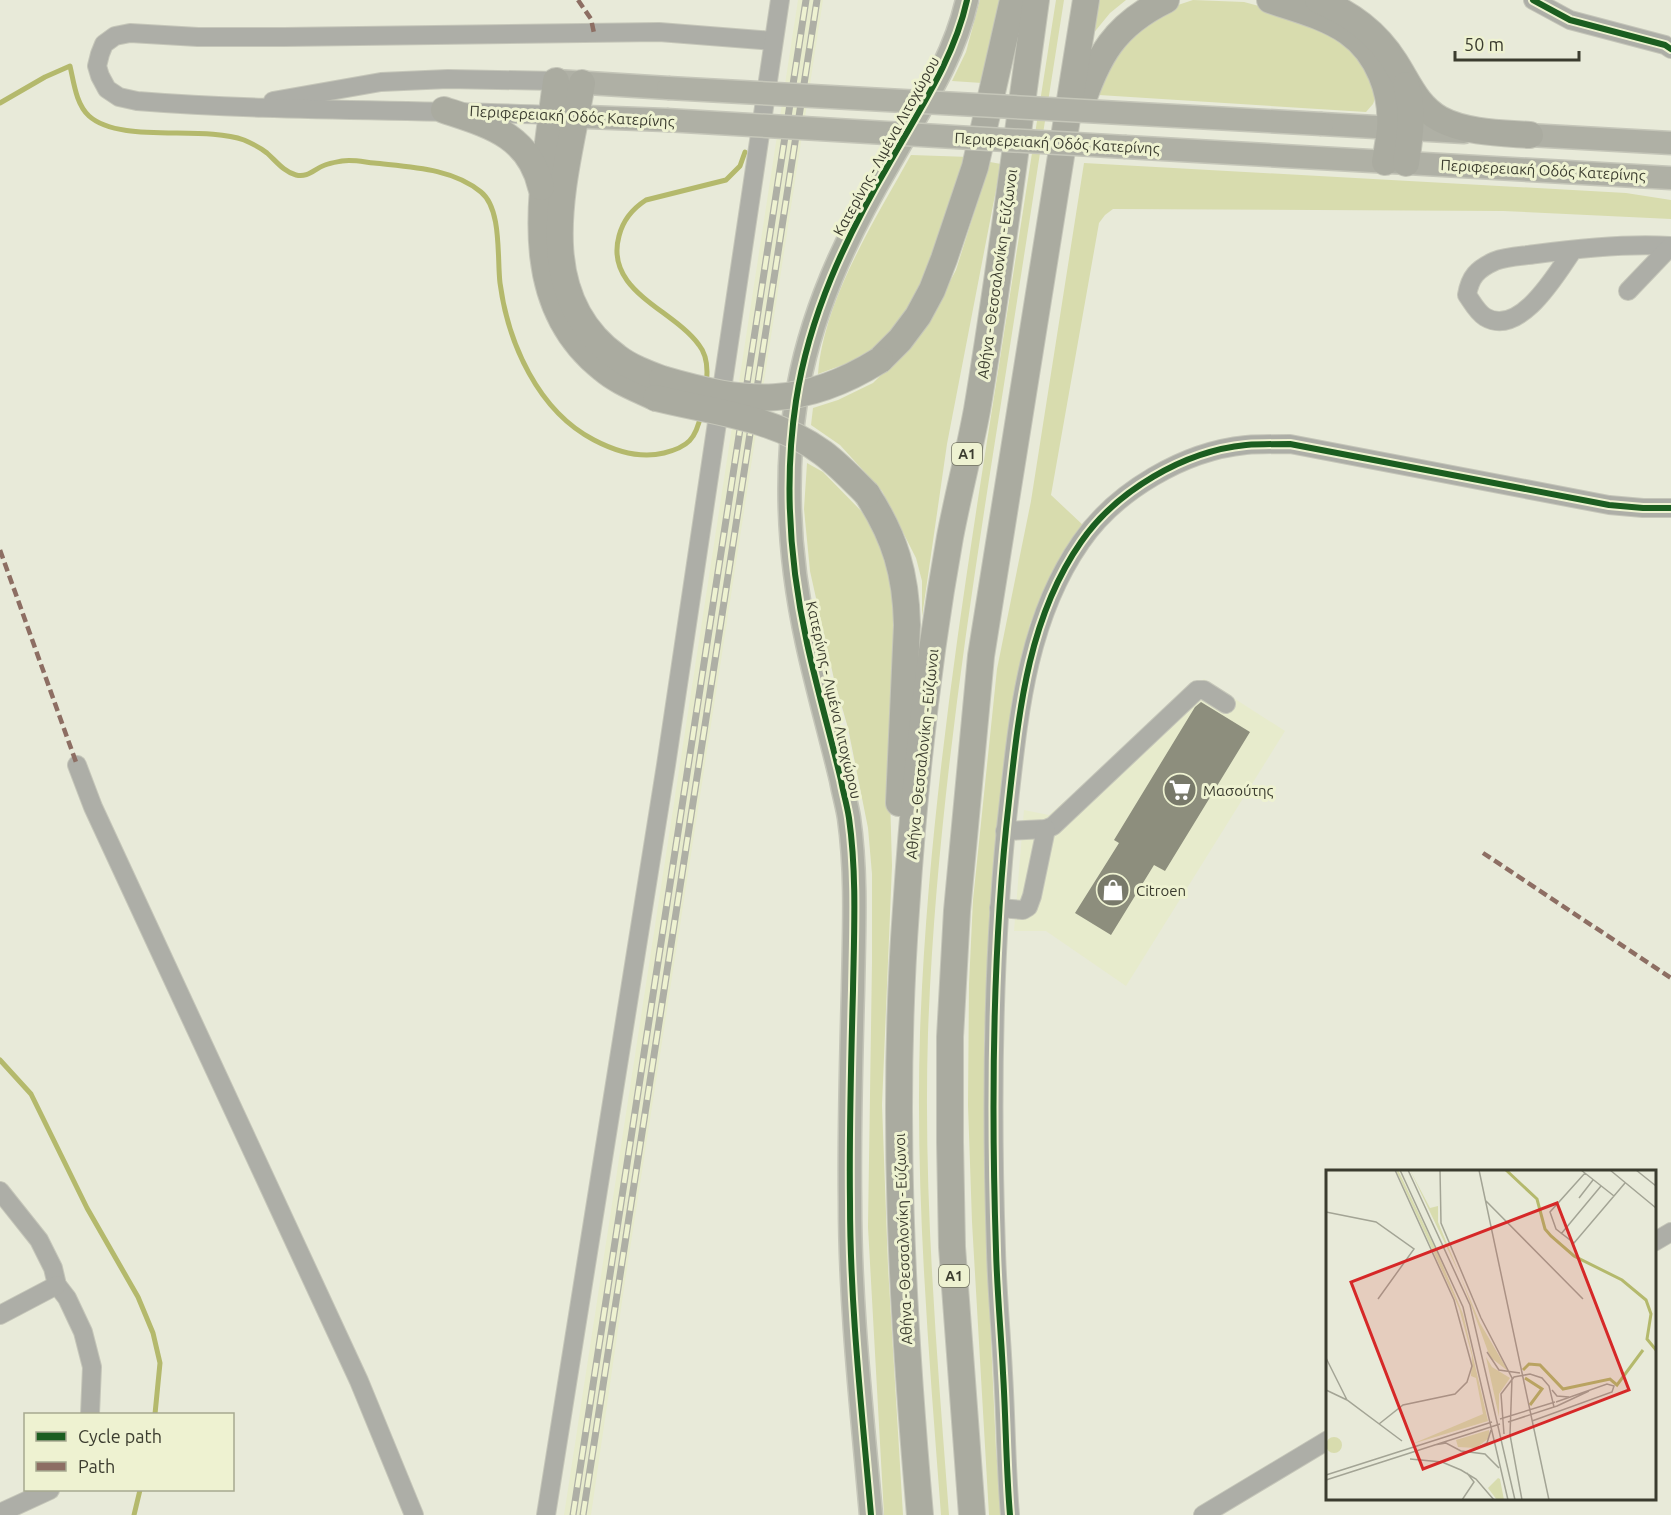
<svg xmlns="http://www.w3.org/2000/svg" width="1671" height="1515" font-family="Ubuntu,sans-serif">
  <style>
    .built { fill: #e7ebcc }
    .green { fill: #d8dcae }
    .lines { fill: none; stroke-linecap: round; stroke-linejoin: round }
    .stream { stroke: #b4b96c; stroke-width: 5 }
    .building { fill: #8d8e7d }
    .minor-casing { stroke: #c5c6b9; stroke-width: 20 }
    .major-casing { stroke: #c5c6b9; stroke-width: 25 }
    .highway-casing { stroke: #c5c6b9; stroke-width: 28 }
    .minor { stroke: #adaea7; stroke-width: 18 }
    .major { stroke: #afb0a5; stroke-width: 22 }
    .highway { stroke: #aaaba0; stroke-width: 26 }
    .rail-casing { stroke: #aeafa5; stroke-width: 7 }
    .rail { stroke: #eef2d1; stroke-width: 4.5; stroke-dasharray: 14; stroke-linecap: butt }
    .major-bridge-casing { stroke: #c5c6b9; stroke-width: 25; stroke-linecap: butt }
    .highway-bridge-casing { stroke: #c5c6b9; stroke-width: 28; stroke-linecap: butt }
    .major-bridge { stroke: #afb0a5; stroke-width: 22 }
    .highway-bridge { stroke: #aaaba0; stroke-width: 26 }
    .quiet { stroke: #8d6e63; stroke-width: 4.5; stroke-dasharray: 9 4.5; stroke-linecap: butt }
    .cycleway-casing { stroke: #eef2d1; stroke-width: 10 }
    .cycleway { stroke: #1b5e20; stroke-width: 6 }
    .labels { text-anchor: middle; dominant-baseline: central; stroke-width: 6; stroke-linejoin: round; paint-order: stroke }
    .shield { fill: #eef2d1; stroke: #717360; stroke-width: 1.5 }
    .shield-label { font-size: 14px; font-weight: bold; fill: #3b3c2f }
    .street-label { font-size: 15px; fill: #3b3c2f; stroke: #eef2d1 }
    .poi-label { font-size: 15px; fill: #3b3c2f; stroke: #eef2d1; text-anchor: start }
    .inset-river { fill: none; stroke: #b4b96c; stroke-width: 3 }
    .inset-road { fill: none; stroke: #a3a495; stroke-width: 1.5 }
    .view { fill: #d62828; fill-opacity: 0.15; stroke: #d62828; stroke-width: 3 }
    .inset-edge { fill: none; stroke: #3b3c2f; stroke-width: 3 }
  </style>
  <rect width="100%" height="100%" fill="#e8ead9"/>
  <g class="built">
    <path d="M798,0H823L624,1288L591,1515H564Z"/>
    <path d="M1204,679L1285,731L1126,986L1046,931H1014L1024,810L1049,815Z"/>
  </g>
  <g class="green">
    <path d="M980,0H1002L982,83L952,81L966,52Z"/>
    <path d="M1056,0H1064C1040,151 1017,303 993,454C963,646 935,839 928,1033C923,1194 937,1355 949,1515H941C929,1355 915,1194 920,1033C927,839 955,646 985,454C1009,303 1032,151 1056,0Z"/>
    <path d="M1098,0H1126L1110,13L1092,35Z"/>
    <path d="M1193,0L1244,2L1285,13L1356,48L1377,93L1373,104L1366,112L1099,95L1107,72L1124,39L1172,7Z"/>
    <path d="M911,155L970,157L908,317L886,341L848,363L818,374C824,299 875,220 911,155Z"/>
    <path d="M990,162L1001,164L947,444L922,617V581L916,558L882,491L840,445L811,425L813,408L838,400L873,383L903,353L929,321L956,270Z"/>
    <path d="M1084,163L1626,193L1671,200V219L1503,211L1113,209L1105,215L1099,223L1051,495L1084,526L1044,593L1030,624L1020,667L990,936L984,1041L988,1273L996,1450L1002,1515H989L972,1222L968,1105L969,984L973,900L997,669L1031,501Z"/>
    <path d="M807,463L823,472L868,518L888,556L898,607L889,762L892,866L882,1105L888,1267L903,1515H884L868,1227L872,962V874L868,828L848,728L834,679L810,571L804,509Z"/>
  </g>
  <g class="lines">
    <g class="stream">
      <path d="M0,103L45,77L70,66C74,83 76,104 89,116C120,144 202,125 244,140C251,143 261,148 267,153C276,161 284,172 296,175C308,178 314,169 325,165C330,163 337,162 342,161C352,159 364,162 374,163C410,167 452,168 481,192C502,209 497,258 500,283C508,343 538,411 594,440C615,451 640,459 664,453C688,447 696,439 701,414"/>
      <path d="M706,385C708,371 708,356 699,345C673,309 604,291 619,236C623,220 632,209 646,200L726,180L740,166L745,152"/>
      <path d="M0,1060L31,1094L87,1208L138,1297L153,1333L160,1363L155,1414"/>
      <path d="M134,1515L140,1490"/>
    </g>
  </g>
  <path class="building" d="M1201,702L1250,732L1165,871L1154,865L1111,935L1075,913L1119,843L1114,840L1195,707Z"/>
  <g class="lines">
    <g class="minor-casing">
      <g id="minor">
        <path d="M1533,0L1570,20L1665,45L1671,49"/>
        <path d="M273,101L381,82L448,79L556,81"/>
        <path d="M552,115C414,109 275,112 137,101L119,97L107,89L100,76L97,66L100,54L104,44L115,36L130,33L198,37H284L659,32L773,41"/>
        <path d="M1573,250C1557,273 1520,338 1485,317C1477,312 1472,302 1467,295C1470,277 1477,269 1495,261C1507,256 1523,256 1536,254C1580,248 1627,243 1671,246"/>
        <path d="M1628,291L1671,246"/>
        <path d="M77,765L93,807L359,1381L414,1515"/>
        <path d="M1005,831L1046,829L1053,826L1197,690H1204L1226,704"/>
        <path d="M999,908L1023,910L1028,907L1032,896L1046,829"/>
        <path d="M0,1191L39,1240L53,1268L57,1285L67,1298L83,1332L92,1367L90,1414"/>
        <path d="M1654,1242L1671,1232"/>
        <path d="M0,1315L57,1285"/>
        <path d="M0,1513L50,1490"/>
        <path d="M546,1515L666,765L780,0"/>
        <path d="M1010,1515C1006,1468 1006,1421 1003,1373C1001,1332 997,1291 996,1250C991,1101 992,949 1009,801C1019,711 1028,618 1081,542C1116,491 1184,451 1246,445C1261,444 1275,444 1290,444L1609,505L1643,508H1671"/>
        <path d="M1203,1515L1328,1440"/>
      </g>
    </g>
    <g class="major-casing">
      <g id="major">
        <path d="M556,81L668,88"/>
        <path d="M560,116L666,120"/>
        <path d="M1322,124L1464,132"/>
        <path d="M1512,134L1671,143"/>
        <path d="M1126,147L1671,178"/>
        <path d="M871,1515C862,1411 850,1307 850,1202C849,1132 851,1061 853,990C854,933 857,875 849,818C847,805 843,792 841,780C830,734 817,689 807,643C790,565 784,480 796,401C809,315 846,237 890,162C919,110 954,59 967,0"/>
      </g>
    </g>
    <g class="highway-casing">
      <g id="highway">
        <path d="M1270,0C1296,9 1325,16 1348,32C1378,53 1393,93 1390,129C1389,140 1387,151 1385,162"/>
        <path d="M1318,0C1351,14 1376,32 1395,62C1409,84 1417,106 1440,119C1466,133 1502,133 1530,135"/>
        <path d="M556,81C545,180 513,298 603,369C618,382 638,389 656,398"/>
        <path d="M582,83C567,173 526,292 617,357C630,367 646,373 662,379"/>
        <path d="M1080,108C1099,55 1113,26 1166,0"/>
        <path d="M444,110C489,125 529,135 541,187"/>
        <path d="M1406,163C1410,136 1414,110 1406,85"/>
        <path d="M880,360L900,340L918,316L932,290L944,259L975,167L1013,0"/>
        <path d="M867,494C895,537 906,574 907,625L899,803"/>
        <path d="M920,1515C902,1312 891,1114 906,910C914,787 928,659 950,537C958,495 969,453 977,410C1000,274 1017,137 1036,0"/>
        <path d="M972,1515L952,1247L950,1142V1037L957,911L981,656L1086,0"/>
      </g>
    </g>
    <use href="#minor" class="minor"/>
    <use href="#major" class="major"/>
    <use href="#highway" class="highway"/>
    <g class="rail-casing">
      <g id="rail">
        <path d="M573,1515L806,0"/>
        <path d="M583,1515L817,0"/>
      </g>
    </g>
    <use href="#rail" class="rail"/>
    <g class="major-bridge-casing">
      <g id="major-bridge">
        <path d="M668,88L1322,124"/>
        <path d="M666,120L1126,147"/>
      </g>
    </g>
    <g class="highway-bridge-casing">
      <g id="highway-bridge">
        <path d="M662,379C747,404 802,409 880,360"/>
        <path d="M656,398C712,412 775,417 823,453C839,465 853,480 867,494"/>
      </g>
    </g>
    <use href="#major-bridge" class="major-bridge"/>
    <use href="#highway-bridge" class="highway-bridge"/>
    <g class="quiet">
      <path d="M578,0L591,19L594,33"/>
      <path d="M0,550L77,765"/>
      <path d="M1483,853L1671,978"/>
    </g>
    <g class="cycleway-casing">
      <g id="cycleway">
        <path d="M1533,0L1570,20L1665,45L1671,49"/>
        <path d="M871,1515C862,1411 850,1307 850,1202C849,1132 851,1061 853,990C854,933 857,875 849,818C847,805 843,792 841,780C830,734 817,689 807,643C790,565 784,480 796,401C809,315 846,237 890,162C919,110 954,59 967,0"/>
        <path d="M1010,1515C1006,1468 1006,1421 1003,1373C1001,1332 997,1291 996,1250C991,1101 992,949 1009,801C1019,711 1028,618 1081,542C1116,491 1184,451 1246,445C1261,444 1275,444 1290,444L1609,505L1643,508H1671"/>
      </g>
    </g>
    <use href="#cycleway" class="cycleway"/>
  </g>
  <defs>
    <g id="supermarket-disc" transform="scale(1.725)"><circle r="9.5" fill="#78796a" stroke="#eef2d1"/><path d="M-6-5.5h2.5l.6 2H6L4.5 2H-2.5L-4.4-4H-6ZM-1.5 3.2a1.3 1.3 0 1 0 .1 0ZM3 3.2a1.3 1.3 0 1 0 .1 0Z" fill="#fff"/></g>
    <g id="shop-disc" transform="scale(1.725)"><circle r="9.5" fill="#78796a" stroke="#eef2d1"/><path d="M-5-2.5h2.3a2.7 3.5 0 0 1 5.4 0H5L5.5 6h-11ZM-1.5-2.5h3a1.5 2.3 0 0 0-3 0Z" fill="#fff"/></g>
  </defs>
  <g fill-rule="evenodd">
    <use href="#supermarket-disc" x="1180" y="790"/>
    <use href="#shop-disc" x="1113" y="890"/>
  </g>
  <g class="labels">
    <g class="shield">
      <rect x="952" y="443" width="30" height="22" rx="4.5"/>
      <rect x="939" y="1265" width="30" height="22" rx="4.5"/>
    </g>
    <g class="shield-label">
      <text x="967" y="454">Α1</text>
      <text x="954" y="1276">Α1</text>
    </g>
    <g class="street-label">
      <text transform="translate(572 116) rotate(3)">Περιφερειακή Οδός Κατερίνης</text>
      <text transform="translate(1057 143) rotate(3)">Περιφερειακή Οδός Κατερίνης</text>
      <text transform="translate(886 146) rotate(-61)">Κατερίνης - Λιμένα Λιτοχώρου</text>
      <text transform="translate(1543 170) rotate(3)">Περιφερειακή Οδός Κατερίνης</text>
      <text transform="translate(997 274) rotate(-82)">Αθήνα - Θεσσαλονίκη - Εύζωνοι</text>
      <text transform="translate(834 700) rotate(77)">Κατερίνης - Λιμένα Λιτοχώρου</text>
      <text transform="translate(922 754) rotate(-84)">Αθήνα - Θεσσαλονίκη - Εύζωνοι</text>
      <text transform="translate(903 1239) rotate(-92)">Αθήνα - Θεσσαλονίκη - Εύζωνοι</text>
    </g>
    <g class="poi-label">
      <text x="1203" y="790">Μασούτης</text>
      <text x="1136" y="890">Citroen</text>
    </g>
  </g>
  <g transform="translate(1326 1170)">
    <rect width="330" height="330" fill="#e8ead9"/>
    <path d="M70,0H72L112,84L137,144L162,251L86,274L157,244L150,208L145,206L146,186L133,138ZM84,0L104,38L112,36V52L154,153L182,201L164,187L134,105ZM160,187L166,197L184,208L173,224V247ZM163,260V268L150,278L132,277L130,270ZM0 275a8 8 0 1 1 16 0a8 8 0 1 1-16 0ZM172,308L174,309L178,330H171L162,318Z" fill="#d8dcae"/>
    <path class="inset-river" d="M180,0L211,29L219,59L225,66L248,86L296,110L320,130L325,144L321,169L330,180M197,200L203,194L214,195L237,219L284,209L291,215L317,180M199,208L216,219L204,235"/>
    <path class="inset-road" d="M74,0L137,137L182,330M82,0L144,135L189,330M114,0L115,53L155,148L186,208L184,265L196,330M153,0L223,330M255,0L288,26M284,0L330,38M310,0L330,16M259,3L224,42L230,59L248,73L299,13M253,28L267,10M159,30L257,129M0,42L50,52L88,79L52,129M235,64L275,16M161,182L173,200L194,203M0,188L21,230M0,220L21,230L76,271M226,220L231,226L243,227M231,236L263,221M174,249L229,232M206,251L286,222L288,216L281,214L230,232M182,252L231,236M53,254L77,235L129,224L141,212L146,196L128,130L69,0M178,264L175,224L188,207L204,204L216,208L223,216L228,237M108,275L120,273L135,281L159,284L173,298M148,280L161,273L165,260M84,289L116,292L135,300L150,309L168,330M0,305L166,252M0,310L174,254M136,330L148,312L141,303"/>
    <path class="view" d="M231,33L303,220L97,299L25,112Z"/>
    <rect width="330" height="330" class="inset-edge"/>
  </g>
  <rect x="24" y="1413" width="210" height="78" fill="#eef2d1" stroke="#a6a990" stroke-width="1.5"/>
  <rect x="36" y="1432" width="30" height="9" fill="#1b5e20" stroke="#a6a990" stroke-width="1.5"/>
  <text x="78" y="1443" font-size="18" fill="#3b3c2f">Cycle path</text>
  <rect x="36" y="1462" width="30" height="9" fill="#8d6e63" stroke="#a6a990" stroke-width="1.5"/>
  <text x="78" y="1473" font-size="18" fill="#3b3c2f">Path</text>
  <path d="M1455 51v9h124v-9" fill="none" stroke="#3b3c2f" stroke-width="3"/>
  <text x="1464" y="51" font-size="18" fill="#3b3c2f" stroke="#eef2d1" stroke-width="4.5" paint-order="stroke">50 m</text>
</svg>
